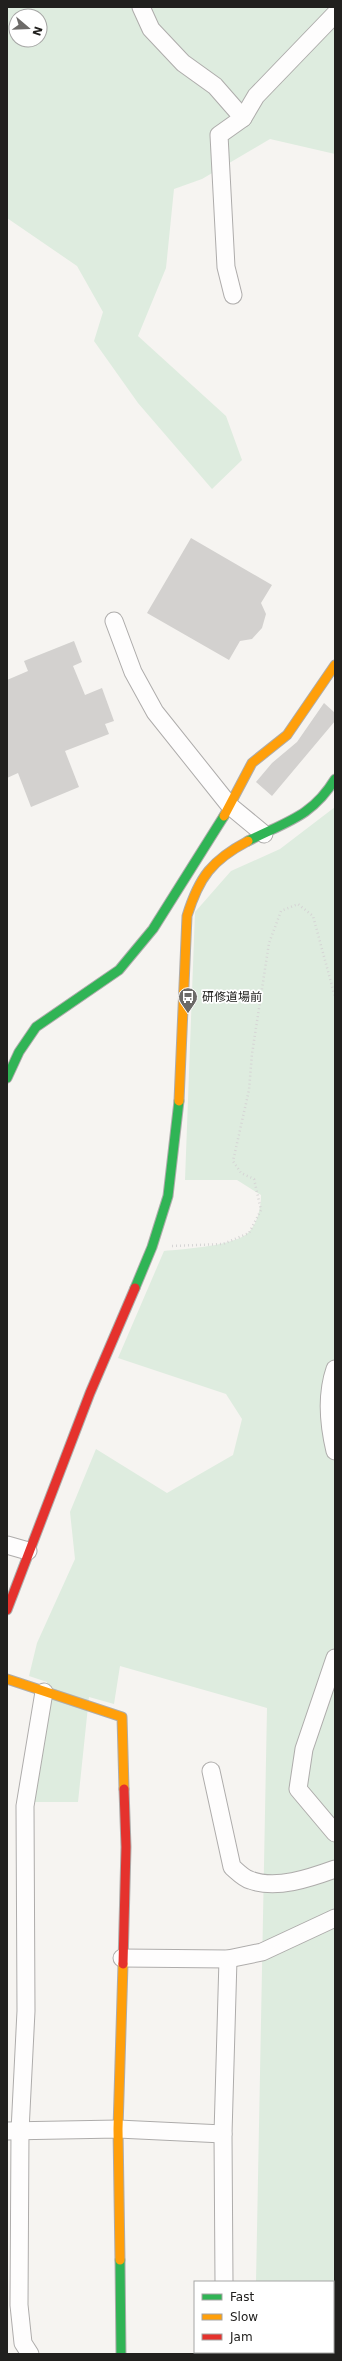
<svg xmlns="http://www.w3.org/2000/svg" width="342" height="2361" font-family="'DejaVu Sans','Noto Sans JP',sans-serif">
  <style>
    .green { fill: #deecdf; fill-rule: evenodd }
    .building { fill: #d3d1cf }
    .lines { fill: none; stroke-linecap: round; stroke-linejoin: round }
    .street-casing { stroke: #aeacab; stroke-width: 19 }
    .fast-casing { stroke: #aeacab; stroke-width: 11 }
    .slow-casing { stroke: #aeacab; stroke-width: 11 }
    .jam-casing { stroke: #aeacab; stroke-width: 11 }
    .path { stroke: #d6d5d5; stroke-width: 2.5; stroke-dasharray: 1 3; stroke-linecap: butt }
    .street { stroke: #fefdfd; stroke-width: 17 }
    .fast { stroke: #30b455; stroke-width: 9 }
    .slow { stroke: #ff9f0a; stroke-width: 9 }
    .jam { stroke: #e5322d; stroke-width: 9 }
    .labels { text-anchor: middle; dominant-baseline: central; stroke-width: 3.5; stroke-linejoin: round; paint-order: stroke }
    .poi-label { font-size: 12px; fill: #21201e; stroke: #fff; text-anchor: start }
  </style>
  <rect width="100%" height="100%" fill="#f6f4f1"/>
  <g class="green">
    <path d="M7,7H335V154L270,139L202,179L174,189L166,268L138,336L226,416L242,460L212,489L138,403L94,341L103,312L77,266L7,218ZM16,16H40V40H16Z"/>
    <path d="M335,807V2354H255V2352H333V2282H256L267,1708L120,1666L114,1704L89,1697L78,1802H31L47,1682L29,1676L37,1643L75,1559L70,1512L96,1449L167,1493L233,1455L242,1419L226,1394L118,1358L164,1251C183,1249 236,1246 249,1232C258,1222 261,1207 261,1195L237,1180H185L195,912L231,871L280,849Z"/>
  </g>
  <g class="building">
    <path d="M191,538L272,585L261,603L266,614L262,628L252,639L240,641L229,660L147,613Z"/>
    <path d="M74,641L82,662L73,666L85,695L102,688L114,721L105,724L109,734L65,751L79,787L31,807L18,773L7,778V680L28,671L24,661Z"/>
    <path d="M324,703L335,713V721L272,796L256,782L272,763L297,742Z"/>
  </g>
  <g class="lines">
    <g class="street-casing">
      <g id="street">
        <path d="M141,7L151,29L183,63L215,86L243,118"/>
        <path d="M233,295L226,267L219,135L243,118L256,96L335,14"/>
        <path d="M114,621L133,672L155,712L230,806L264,834"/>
        <path d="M335,1369C326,1395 329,1426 335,1451"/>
        <path d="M7,1545L28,1551"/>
        <path d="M335,1658L304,1749L298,1789L335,1833"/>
        <path d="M211,1771L232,1867C237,1871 243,1878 250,1880C276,1890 310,1878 335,1869"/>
        <path d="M122,1958L228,1959L262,1952L335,1918"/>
        <path d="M7,2131L118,2129L223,2134"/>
        <path d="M224,2282L223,2134L228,1959"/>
        <path d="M224,2352V2354"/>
        <path d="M30,2354L23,2343L19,2305L20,2131L26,2011L25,1806L44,1692"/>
      </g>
    </g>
    <g class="fast-casing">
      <g id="fast">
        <path d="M248,841C285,822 312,817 335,779"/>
        <path d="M7,1078L19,1052L36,1027L119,970L153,929L224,816"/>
        <path d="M135,1288L152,1247L168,1196L179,1101"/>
        <path d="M120,2260L121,2354"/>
      </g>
    </g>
    <g class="slow-casing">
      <g id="slow">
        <path d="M224,816L252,763L287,735L335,665"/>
        <path d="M179,1101L187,916C199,877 212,860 248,841"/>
        <path d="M7,1679L122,1717L124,1789"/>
        <path d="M120,2260L118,2129L123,1964"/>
      </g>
    </g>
    <g class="jam-casing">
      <g id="jam">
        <path d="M7,1610L90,1393L135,1288"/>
        <path d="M123,1964L126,1847L124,1789"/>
      </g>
    </g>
    <path class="path" d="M172,1246L223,1244L249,1233L261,1210L254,1179L241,1173L233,1161L249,1090L252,1054L269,943L281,911L298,904L313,916L335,997"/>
    <use href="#street" class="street"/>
    <use href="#fast" class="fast"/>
    <use href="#slow" class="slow"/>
    <use href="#jam" class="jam"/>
  </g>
  <defs>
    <g id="bus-pin" transform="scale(1)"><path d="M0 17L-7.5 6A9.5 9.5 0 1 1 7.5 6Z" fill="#6c6a68" stroke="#fff"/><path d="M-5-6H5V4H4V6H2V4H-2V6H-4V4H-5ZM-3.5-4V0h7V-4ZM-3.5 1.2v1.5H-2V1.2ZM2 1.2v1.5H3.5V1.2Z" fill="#fff"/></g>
  </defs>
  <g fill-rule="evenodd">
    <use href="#bus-pin" x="188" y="997"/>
  </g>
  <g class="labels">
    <g class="poi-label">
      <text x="202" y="997">研修道場前</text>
    </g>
  </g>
  <rect width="342" height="2361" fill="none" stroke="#21201e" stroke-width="16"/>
  <rect x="194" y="2281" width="140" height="72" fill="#ffffff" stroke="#a6a6a5"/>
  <rect x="202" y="2294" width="20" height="6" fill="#30b455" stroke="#a6a6a5"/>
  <text x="230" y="2301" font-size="12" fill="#21201e">Fast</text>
  <rect x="202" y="2314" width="20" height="6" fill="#ff9f0a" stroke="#a6a6a5"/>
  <text x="230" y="2321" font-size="12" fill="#21201e">Slow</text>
  <rect x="202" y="2334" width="20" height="6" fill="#e5322d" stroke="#a6a6a5"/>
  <text x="230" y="2341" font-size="12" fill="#21201e">Jam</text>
  <g transform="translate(28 28) rotate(109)"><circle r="19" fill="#ffffff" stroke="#a6a6a5"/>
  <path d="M0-3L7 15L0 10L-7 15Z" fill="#6c6a68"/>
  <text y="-6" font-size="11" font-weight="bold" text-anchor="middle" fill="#21201e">N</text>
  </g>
</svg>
